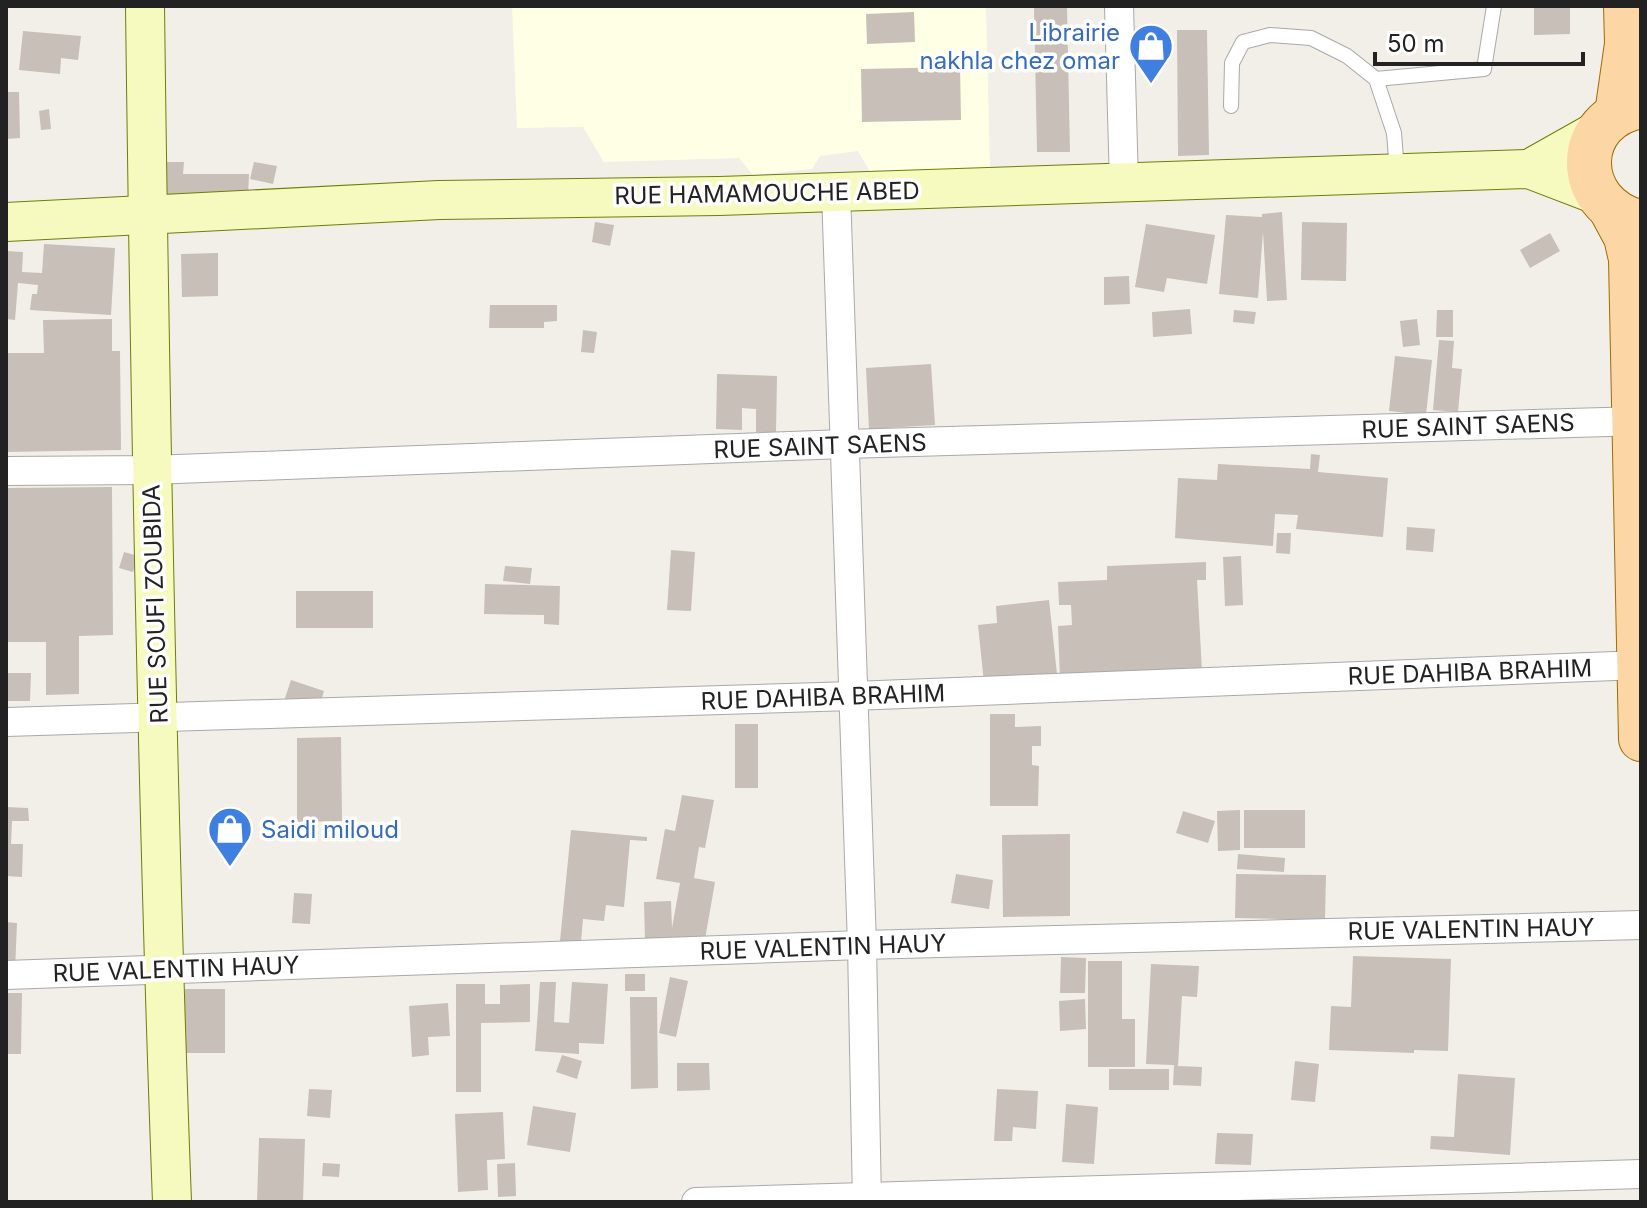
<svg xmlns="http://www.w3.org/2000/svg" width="1647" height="1208" font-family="Inter,sans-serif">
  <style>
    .education { fill: #ffffe5 }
    .building { fill: #c7bfb8 }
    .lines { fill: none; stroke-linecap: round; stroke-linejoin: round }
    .lane-casing { stroke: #a9a9a9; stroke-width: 16 }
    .street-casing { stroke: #a9a9a9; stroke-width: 30 }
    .secondary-casing { stroke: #707d05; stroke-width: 40 }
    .primary-casing { stroke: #a06b00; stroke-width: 46 }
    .lane { stroke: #fff; stroke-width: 14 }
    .street { stroke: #fff; stroke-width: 28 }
    .secondary { stroke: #f7fabf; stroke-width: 38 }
    .primary { stroke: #fcd6a4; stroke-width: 44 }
    .labels { text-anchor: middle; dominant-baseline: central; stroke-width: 7; stroke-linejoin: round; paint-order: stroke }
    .shop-label { font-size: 24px; fill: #366cbe; stroke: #fff; text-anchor: end }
    .street-label { font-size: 24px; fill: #222; stroke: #fff }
  </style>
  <rect width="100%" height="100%" fill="#f2efe9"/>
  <path class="education" d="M512,6H986L990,168L872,175L858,151L820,156L812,169L753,175L739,158L604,162L583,127L517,128Z"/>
  <g class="building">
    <path d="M1034,6H1067L1070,152H1037Z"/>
    <path d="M1534,6H1570V34L1534,35Z"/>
    <path d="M914,12L915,42L867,44L866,14Z"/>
    <path d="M1177,30H1207L1209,155L1178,156Z"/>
    <path d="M23,31L81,36L78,60L61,58L60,74L19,70Z"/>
    <path d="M960,67L961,120L862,122L861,69Z"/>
    <path d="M6,92H19L20,138L6,139Z"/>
    <path d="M49,109L51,129L41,130L39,111Z"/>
    <path d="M160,162H184L183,174H249L248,198H160Z"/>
    <path d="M254,162L277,166L273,184L250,179Z"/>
    <path d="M1282,212L1287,300L1267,301L1263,232L1258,298L1219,294L1226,215L1262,217V214Z"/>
    <path d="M595,222L614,225L610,246L592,242Z"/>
    <path d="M1302,222L1347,223L1346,281L1301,280Z"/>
    <path d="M1146,224L1215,235L1207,284L1167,278L1164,292L1135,287Z"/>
    <path d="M1550,233L1560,251L1530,268L1520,250Z"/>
    <path d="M44,244L115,248L111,315L30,310L32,294H37L38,285L18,283L15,320L6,319V251L23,252L22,272L42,273Z"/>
    <path d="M218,253V296L182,297L181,254Z"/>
    <path d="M1129,276L1130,304L1104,305V277Z"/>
    <path d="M490,305H557V321L544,322V328H489Z"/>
    <path d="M1190,309L1192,334L1153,337L1152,312Z"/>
    <path d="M1234,310L1256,312L1254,324L1233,322Z"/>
    <path d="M1437,310H1453V337H1436Z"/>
    <path d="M112,319V351H120L121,450L6,452V353H44L43,320Z"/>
    <path d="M1417,319L1420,345L1403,347L1400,321Z"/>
    <path d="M583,330L597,332L594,353L581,352Z"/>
    <path d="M1439,340L1454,341L1452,368L1462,369L1458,412L1433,410Z"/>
    <path d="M1395,356L1432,360L1426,415L1389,411Z"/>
    <path d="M931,364L935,425L869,429L866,368Z"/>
    <path d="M717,374L777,376L776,432H756V409L742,408V430L716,429Z"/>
    <path d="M1311,454L1320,455L1318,472L1388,478L1383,537L1296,529L1298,515L1275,514L1273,546L1175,538L1178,478L1217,480L1218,464L1310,469Z"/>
    <path d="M112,487L113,635L79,636V694L46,695V642H6V488Z"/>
    <path d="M1407,527L1435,529L1433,552L1406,550Z"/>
    <path d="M1277,533H1291L1290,554L1276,553Z"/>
    <path d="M671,550L695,552L691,611L667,610Z"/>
    <path d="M124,552L138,556L133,572L119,568Z"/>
    <path d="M1241,556L1243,605L1225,606L1223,557Z"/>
    <path d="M1206,562V580H1197L1202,671L1060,679L1058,626L1072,625L1071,605H1059L1058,582L1107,580V566Z"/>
    <path d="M505,566L532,568L530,584L503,581Z"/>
    <path d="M485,584L560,586L559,625L544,624V615L484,614Z"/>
    <rect x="296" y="591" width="77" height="37"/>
    <path d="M1049,600L1057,674L984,683L978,625L997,623L996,606Z"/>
    <path d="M6,673H31L30,701H6Z"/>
    <path d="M291,680L324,691L317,714L283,704Z"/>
    <path d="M990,714H1015V727L1041,726V746H1032V765L1039,766L1038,806H990Z"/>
    <rect x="735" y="724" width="23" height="64"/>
    <path d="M341,737L342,821L297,822V738Z"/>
    <path d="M682,795L714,800L705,848L699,847L694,878L715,882L704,945L645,942L644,902L671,901L672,928L680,883L656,879L665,829L675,831Z"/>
    <path d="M6,807L28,808L29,821H12L11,844H23L22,877L6,876Z"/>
    <path d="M1240,810V850L1218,851L1217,811Z"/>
    <rect x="1244" y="810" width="61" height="38"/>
    <path d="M1183,811L1215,821L1208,843L1176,833Z"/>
    <path d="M571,830L647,837V841L630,840L624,907L606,905L604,921L583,919L581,942L560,941Z"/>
    <path d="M1070,834V916L1003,917L1002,835Z"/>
    <path d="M1238,854L1285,858L1284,872L1237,869Z"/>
    <path d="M956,874L993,880L989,909L951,903Z"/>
    <path d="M1236,874L1326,875L1325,920L1235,918Z"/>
    <path d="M294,893L312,894L310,924L292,923Z"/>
    <path d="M6,922L17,923L15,971L6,970Z"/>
    <path d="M1353,956L1451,959L1448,1051L1414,1050V1053L1329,1050L1331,1006L1351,1007Z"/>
    <path d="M1061,957L1086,958L1085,993H1060Z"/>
    <path d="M1088,961H1122V1019H1135V1067H1088Z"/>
    <path d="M1151,964L1199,966L1197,997L1182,996L1178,1066L1202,1067L1201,1086L1173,1085L1174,1065L1146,1064Z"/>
    <rect x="625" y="974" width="20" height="17"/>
    <path d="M670,977L688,981L676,1037L659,1033Z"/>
    <path d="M540,982H556L554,1022L569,1023L572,982L608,984L604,1044L579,1043V1054L535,1051Z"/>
    <path d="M456,984H485V1004H500V985L530,984V1022L481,1023V1092H456Z"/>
    <rect x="185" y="989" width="40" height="64"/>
    <path d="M6,993H22L21,1054H6Z"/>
    <path d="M630,997H657L658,1088L631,1089Z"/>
    <path d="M1085,999L1086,1029L1060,1031L1059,1001Z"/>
    <path d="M448,1003L450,1036L428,1037L429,1055L412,1057L409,1006Z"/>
    <path d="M562,1055L582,1061L577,1079L556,1072Z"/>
    <path d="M1295,1061L1319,1064L1315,1102L1291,1100Z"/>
    <path d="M677,1063H709L710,1090L677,1091Z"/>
    <rect x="1109" y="1069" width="60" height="21"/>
    <path d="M1458,1074L1515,1078L1510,1155L1430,1149L1431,1136L1454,1137Z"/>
    <path d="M309,1089L332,1090L330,1118L307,1116Z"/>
    <path d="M997,1089L1038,1091L1036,1129L1013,1127L1012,1141H994Z"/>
    <path d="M1066,1104L1098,1107L1094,1164L1062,1162Z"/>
    <path d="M533,1106L576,1113L570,1152L527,1145Z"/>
    <path d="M503,1112L505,1159L487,1160L488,1190L458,1192L455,1114Z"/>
    <path d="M1217,1133L1253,1134L1251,1165L1215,1164Z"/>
    <path d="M259,1138L305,1139L303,1202H257Z"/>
    <path d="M323,1163L340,1164L339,1177L322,1176Z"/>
    <path d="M515,1163L516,1196L498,1197L497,1164Z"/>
  </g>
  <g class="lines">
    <g class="lane-casing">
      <g id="lane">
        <path d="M1376,79L1484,69L1494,6"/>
        <path d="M1231,106L1232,63L1243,42L1270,35L1311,38L1347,56L1376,79L1394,133L1397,171"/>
      </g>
    </g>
    <g class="street-casing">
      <g id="street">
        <path d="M1119,6L1124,184"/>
        <path d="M836,192L862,945L867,1202"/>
        <path d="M6,471L151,470L845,444L1641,421"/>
        <path d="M6,722L853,696L1641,665"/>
        <path d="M6,975L862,945L1641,925"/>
        <path d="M696,1202L1641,1174"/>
      </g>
    </g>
    <g class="secondary-casing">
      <g id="secondary">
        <path d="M145,6C150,405 157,804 172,1202"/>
        <path d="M1529,169L1600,129"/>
        <path d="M6,222L439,200L719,196L1529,169L1597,195"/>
      </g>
    </g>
    <g class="primary-casing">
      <g id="primary">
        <path d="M1617,114L1627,44L1626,6"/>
        <path d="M1612,211L1626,237L1631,259L1641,739"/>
        <path d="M1639,222C1572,205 1572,118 1641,106"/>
      </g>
    </g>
    <use href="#lane" class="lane"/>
    <use href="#street" class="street"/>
    <use href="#secondary" class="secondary"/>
    <use href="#primary" class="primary"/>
  </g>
  <defs>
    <g id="shop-pin" transform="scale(2.3)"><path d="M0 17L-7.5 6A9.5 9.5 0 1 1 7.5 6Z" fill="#3f7fe0" stroke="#fff"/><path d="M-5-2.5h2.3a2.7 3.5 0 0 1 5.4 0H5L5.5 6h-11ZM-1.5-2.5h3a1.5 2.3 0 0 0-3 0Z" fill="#fff"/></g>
  </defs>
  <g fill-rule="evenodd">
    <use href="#shop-pin" x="1151" y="46"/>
    <use href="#shop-pin" x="230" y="829"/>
  </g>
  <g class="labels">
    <g class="shop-label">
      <text x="1120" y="32">Librairie<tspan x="1120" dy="28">nakhla chez omar</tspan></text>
      <text x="261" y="829" text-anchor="start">Saidi miloud</text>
    </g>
    <g class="street-label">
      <text transform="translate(767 193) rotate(-1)">RUE HAMAMOUCHE ABED</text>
      <text transform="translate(1468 426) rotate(-2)">RUE SAINT SAENS</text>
      <text transform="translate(820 446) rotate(-2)">RUE SAINT SAENS</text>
      <text transform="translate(155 604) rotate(-92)">RUE SOUFI ZOUBIDA</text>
      <text transform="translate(1470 672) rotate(-2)">RUE DAHIBA BRAHIM</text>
      <text transform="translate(823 697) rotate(-2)">RUE DAHIBA BRAHIM</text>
      <text transform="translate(1471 929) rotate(-1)">RUE VALENTIN HAUY</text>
      <text transform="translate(823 947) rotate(-2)">RUE VALENTIN HAUY</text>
      <text transform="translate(176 969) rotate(-2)">RUE VALENTIN HAUY</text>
    </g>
  </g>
  <rect width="1647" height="1208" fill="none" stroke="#222222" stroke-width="16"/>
  <path d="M1375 52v12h208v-12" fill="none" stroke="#222222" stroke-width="4"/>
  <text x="1387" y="52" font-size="24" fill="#222222" stroke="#ffffff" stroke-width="6" paint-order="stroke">50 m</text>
</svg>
